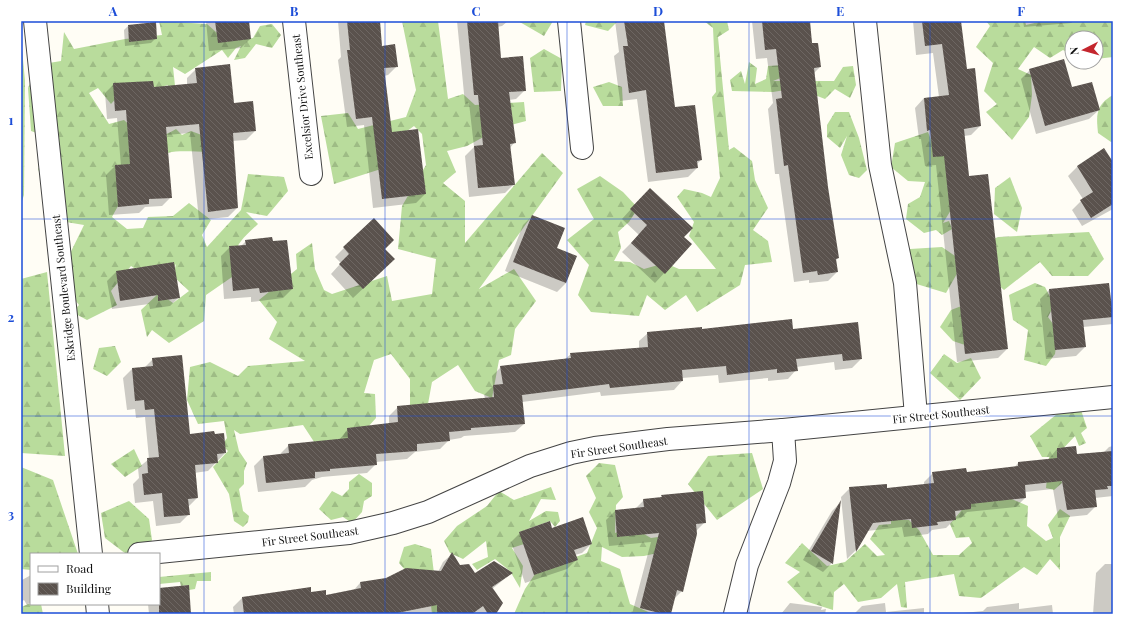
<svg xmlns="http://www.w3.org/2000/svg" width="1134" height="635" font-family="'Playfair Display',serif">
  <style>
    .forest { fill: url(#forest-firs) }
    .shadow { fill: #0003 }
    .building { fill: url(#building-back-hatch) }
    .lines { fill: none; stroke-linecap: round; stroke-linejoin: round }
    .minor-casing { stroke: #444; stroke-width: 24 }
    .minor { stroke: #fff; stroke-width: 22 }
    .grid { fill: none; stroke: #1d4ed8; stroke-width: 1; stroke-opacity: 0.55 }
    .labels { text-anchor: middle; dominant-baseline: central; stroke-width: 4; stroke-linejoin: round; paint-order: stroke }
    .street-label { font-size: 11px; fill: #111; stroke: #fff }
    .neatline { fill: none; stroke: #1d4ed8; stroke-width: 1.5 }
    .grid-label { font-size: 13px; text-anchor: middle; font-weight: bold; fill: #1d4ed8 }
  </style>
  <defs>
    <pattern id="forest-firs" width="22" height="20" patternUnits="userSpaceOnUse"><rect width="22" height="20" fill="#b9dc9c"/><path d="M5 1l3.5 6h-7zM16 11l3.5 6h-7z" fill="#9ebc85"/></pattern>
    <pattern id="building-back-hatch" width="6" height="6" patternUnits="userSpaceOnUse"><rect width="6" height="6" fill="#5a524d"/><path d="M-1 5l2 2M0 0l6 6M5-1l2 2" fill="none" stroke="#6d6662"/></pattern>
  </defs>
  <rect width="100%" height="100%" fill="#fffdf5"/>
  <g class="forest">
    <path d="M159,21L207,24L225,40L253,38L260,26L272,24L281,35L272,48L256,44L245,58L234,60L241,46L236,48L228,58L222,50L185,74L173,67L176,95L169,98L168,85L155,89L121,93L111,104L98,88L89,93L109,124L124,120C129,124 134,131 140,135C151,141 167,135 176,129L182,135L191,131L207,137L208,152C196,152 179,150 168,153C141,162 125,194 112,217L127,229L143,228L148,217L173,216L189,203L211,220L202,235L207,247L241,210L248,174L284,177L288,191L267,216L246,212L258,224C236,244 234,247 232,277L206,295L204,321L169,343L152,330L147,337L141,310L159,293L173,303L189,291L173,276L176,264L158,284L131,266L111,291L117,305L87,320L72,312L79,305L58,278L84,225L60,221L48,198L38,169L59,141L31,131L28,88L37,65L61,61L64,32L74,49L125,39L162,35Z"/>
    <path d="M402,21H438L448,99L463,94L475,105L524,102L526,121L500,128L467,146L447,151L456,172L443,183L465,201V243L542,153L563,173L479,289L514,269L536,301L515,329L511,355L499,360L492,398L475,391L458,365L432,382L424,426L410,424V379L391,354L374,360L364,393L375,394L376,418L340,458L320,451L303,425L240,434L234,430L239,451L247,463L244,471V484L239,489L243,511L249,516L248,522L243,527L234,521L229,494L213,467L228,451L222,445L227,438L224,421L198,424L187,400L190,367L210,362L238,376L248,366L305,361L269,339L277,322L259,300L297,269L296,254L312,243L315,269L324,290L332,294L387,276L392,301L432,294L436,259L398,249L402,206L426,165L422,134L414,126L399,137L384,168L334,184L321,116L348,113L358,129L406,117L416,90Z"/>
    <path d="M518,21H553L544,36Z"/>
    <path d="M586,21H618L608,31L585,25Z"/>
    <path d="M704,21H727L729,30L718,37L729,150L734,147L752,161L755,180L768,208L753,230L768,241L772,262L745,265L740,285L697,312L686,295L665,310L647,295L639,316L591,312L578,295L589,265L567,240L594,219L577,189L600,176L623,192L638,208L629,222L618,232L621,248L614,261L630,262L644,269L665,263L679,269H716L689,236L694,222L677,197L684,189L702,193L711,197L720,178L712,97L716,92L713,28Z"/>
    <path d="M986,21H1025L1026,25L1043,21H1113V57L1096,59V38H1072V55L1063,50L1050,58L1034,47L1018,69L1031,75L1032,95L1029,117L1012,140L986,112L997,104L984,91L993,63L976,47L990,26Z"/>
    <path d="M21,38L25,81L24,195L21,204Z"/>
    <path d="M544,49L562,59L561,91L534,92L530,58Z"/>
    <path d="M749,62L757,68L755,84L766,79L768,66L784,65L788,75L773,81H834L843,67L853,66L856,85L850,98L835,89L825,99L797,88L773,92L732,91L730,80L741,71L745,84Z"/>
    <path d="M609,82L622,87L623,106H603L593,87Z"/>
    <path d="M1113,95V141L1111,142L1098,133C1096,114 1096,105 1113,95Z"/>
    <path d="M835,112H849L859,138L867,170L859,178L849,175L841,155L847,136L840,148L827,137V125Z"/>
    <path d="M928,132L936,153L964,157L951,210L943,223L949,221L952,229L942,235L936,230L924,233L906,219L908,204L920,197L925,182L908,181L891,167L895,143Z"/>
    <path d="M1010,177L1022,208L1017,232L994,214L995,188Z"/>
    <path d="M1089,232L1104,259L1088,276H1052L1040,262L1004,290L985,274L979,245L998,237Z"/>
    <path d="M942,247L958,258L959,270L946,293L910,282L903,260L910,249Z"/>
    <path d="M47,272L65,456L21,453V279Z"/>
    <path d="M1035,283L1045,287L1054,305L1048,317L1058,331L1055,354L1046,366L1024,360L1028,330L1013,320L1009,295Z"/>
    <path d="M964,305L965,345L953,341L940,327L951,310Z"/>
    <path d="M115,346L121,362L107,376L93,369L99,348Z"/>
    <path d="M944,354L957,363L971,358L981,378L960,400L930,373Z"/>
    <path d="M1081,410L1087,428L1081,433L1086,443L1079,446L1075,436L1057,455L1062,483L1054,490L1046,488L1049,457H1042L1030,436L1057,414Z"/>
    <path d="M134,449L142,466L125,477L111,464Z"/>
    <path d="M752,453L763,489L717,520L688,484L708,456Z"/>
    <path d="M599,463L615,465L623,497L616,505L615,533L630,526L651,538L672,535L671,550L644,556L622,557L602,547L601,561L620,569L630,604L653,614H514L525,589L541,565L561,562L587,553L597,528L589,512L596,498L586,476Z"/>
    <path d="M21,467L53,480L78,554H31V570L21,569Z"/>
    <path d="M359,474L372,483V496L364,501L362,512L352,523L343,517L331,520L319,509L332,491L342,496L349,489V482Z"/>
    <path d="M551,487L556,500L541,499L529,521L546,511L558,512L560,521L555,527L550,521L520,532L524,544L512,548L523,566L520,588L510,571L495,559L477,570L472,564L488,557L486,541L463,559L450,553L444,541L457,526L487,506L499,491L514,500Z"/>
    <path d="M989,489L1028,506L1027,526L1046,541L1053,538L1048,525L1060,509L1070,516L1060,537V570L1050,559L1037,575L1024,567L981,598L959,596L954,574L905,582L907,608L901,607L897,584L881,598L858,602L844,584L834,592L833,610L805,601L787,582L800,572L785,563L802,543L827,566L845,562L865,544L877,556L885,555L870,539L879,525L891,524V504L900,520H909L919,530L933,555H959L972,543L969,537L956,538L950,524L966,505Z"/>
    <path d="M129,501L149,519L152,540L143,554H126L105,538L101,513Z"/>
    <path d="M415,544L431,549L439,614H432L427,571H406L399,563L404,547Z"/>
    <path d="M211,572V581H197L195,589L189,590V585L181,586L180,582L159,584V577Z"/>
    <path d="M31,603L41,604L43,614H21V607Z"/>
  </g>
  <g class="shadow">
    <path d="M206,21H248L250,39L241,48L209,51Z"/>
    <path d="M338,21H379L381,47L397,66L388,75L384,76L391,133L425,194L416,203L373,208L364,125L347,127L338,60L341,57Z"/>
    <path d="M457,21H508L502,26L497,27L500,59L525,90L516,99L509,100L514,143L510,148L514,184L505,193L469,197L465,156L474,147L469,103L465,104Z"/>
    <path d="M615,21H663L674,108L701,160L697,164V168L688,177L648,182L637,99L620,101L614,56L619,52Z"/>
    <path d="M752,21H809L812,44L820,67L814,73L827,187L838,258L835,261L837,272L828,281L809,283V280L794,282L779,174H775L768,109L773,103L767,58L756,59Z"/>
    <path d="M913,21H960L966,70L974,69L980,126L971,135L964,136L969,177L1007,349L998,358L957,362L936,165L925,166L921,139H919L915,108L924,98L939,97L933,53L916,55Z"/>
    <path d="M1023,21H1074L1071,23L1024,27Z"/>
    <path d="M155,23L156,38L151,43L125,46L124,30L128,26Z"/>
    <path d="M196,69L233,104L255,131L246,140L232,141L237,208L228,217L199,220L190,133L166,135L171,197L162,206L145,207L139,213L109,215L106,175L115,166H121L117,118L107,119L105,93L114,84L153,88L187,85V78Z"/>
    <path d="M1030,70L1071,88L1099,110L1089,119L1036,134L1021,79Z"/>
    <path d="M1104,149L1113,164V209L1082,226L1072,210L1083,199L1068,176L1077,167Z"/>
    <path d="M641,198L691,244L655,283L622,252L639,235L622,219Z"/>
    <path d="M532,216L555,248L576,257L566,283L557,292L505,271L523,225Z"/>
    <path d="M246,241L292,289L283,298L251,302V297L224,299L221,256L230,247L241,246Z"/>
    <path d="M344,248L384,249L385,268L353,298L331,274L341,263L335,257Z"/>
    <path d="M116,272L179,297L170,306L150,309L149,304L112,309L107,281Z"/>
    <path d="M1049,290L1113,300V324L1083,327L1085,347L1076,356L1046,359L1040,299Z"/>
    <path d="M701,330H792L861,359L852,368L835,370L834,362L796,367V370L788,379L768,381V378L719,383L718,375L682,378V381L674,390L601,396L600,392L522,402L524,424L515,432L464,436L461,438L449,440L440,449L415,452L407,459L376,462V464L367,473L322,477L312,480L305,487L258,492L254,466L263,457L280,454L289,445L339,440L348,429L389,424V416L398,407L485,398L484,395L493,386L492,376L501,367L565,359L571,354L639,348V341L648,333Z"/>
    <path d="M153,359L189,435L225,453L208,471L194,473L197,498L188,507L189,514L180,523L156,526L153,501L135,503L133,484L139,478L138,468L149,459L145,417L136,418L135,409L127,410L123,378L132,369L144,368Z"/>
    <path d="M1113,446V496L1095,498L1096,506L1087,515L1058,518L1053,489L1025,492V498L1016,507L967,512L961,518L955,519L946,528L932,530L928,534L904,537L902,527L867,531L855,551L847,559L841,497L850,488L886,489L924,485V482L933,473H966L1014,468L1018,463L1048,460L1057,449L1076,455L1104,452L1109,447Z"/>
    <path d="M662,496L705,522L696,531L682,591L674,599L670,614H632L651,542L609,546L606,520L615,511L635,509L644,500L659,499Z"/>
    <path d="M840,503L832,563L823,572L803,560L832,511Z"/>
    <path d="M551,529L591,544L582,553L575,555L576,560L567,569L525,583L511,542L520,533Z"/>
    <path d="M452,554L460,566L475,575L512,573L492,589L495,614H234L233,607L242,598L310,593L326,596L353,591L360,583L438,572L443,562Z"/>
    <path d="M1105,564H1113V614H1093L1096,573Z"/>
    <path d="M31,575V602L27,605L24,600L21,602V579L22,580Z"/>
    <path d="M159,589L190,614H149L148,604H159Z"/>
    <path d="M790,603L822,607L821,610L826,609L825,614H781Z"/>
    <path d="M885,603L886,612L924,608V614H854L862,606Z"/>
    <path d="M1019,603V609L1052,605L1053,614H953L983,611L987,607Z"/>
  </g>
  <g class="building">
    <path d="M215,21H249L251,39L218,43Z"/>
    <path d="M347,21H380L382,46L395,44L398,67L384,68L392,132L418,129L426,194L382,199L372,117L356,119L347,50H350Z"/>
    <path d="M467,21H498L501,58L523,56L526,91L509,92L516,143L510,144L515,185L478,188L474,146L483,145L478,95H474Z"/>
    <path d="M624,21H664L675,107L695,105L702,160L697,161L698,168L656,173L646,90L629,93L623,46H628Z"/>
    <path d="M762,21H810L812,43H818L821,67L814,68L828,187L839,258L836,259L838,272L818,275L817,271L803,273L788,165L784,166L776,99L782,98L776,49L765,50Z"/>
    <path d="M922,21H961L967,69L975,68L981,126L964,129L969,176L988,174L1008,349L965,354L944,156L933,157L930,130L927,131L924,98L949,95L942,44L925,46Z"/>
    <path d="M156,22L157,39L129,42L128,25Z"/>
    <path d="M1064,59L1072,87L1092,82L1100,110L1045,126L1029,69Z"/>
    <path d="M230,64L234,103L253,101L256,131L233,133L238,208L208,212L199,124L166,127L172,198L149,199V204L118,207L115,165L130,164L126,110L115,111L113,83L153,81L154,87L197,83L195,68Z"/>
    <path d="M1104,148L1113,162V204L1091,218L1080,200L1093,192L1077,166Z"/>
    <path d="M650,188L693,228L684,237L692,244L665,274L631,243L647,225L630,209Z"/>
    <path d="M532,215L565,228L557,248L577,256L566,283L513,262Z"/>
    <path d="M374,218L394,240L385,249L395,259L363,289L339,264L349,254L343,247Z"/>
    <path d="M272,237L273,241L287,240L293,289L260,293L259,288L233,291L229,246L246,245L245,240Z"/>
    <path d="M174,262L180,298L158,301V295L120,301L116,271Z"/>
    <path d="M1109,283L1113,317L1083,320L1086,347L1055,350L1049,289Z"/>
    <path d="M792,319L793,329L858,322L862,359L843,361L842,354L796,359L798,371L777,373V369L727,375L726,366L682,370L683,381L610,388L609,384L522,395L525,424L471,428V430L449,432L450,441L417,444V451L376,454L377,465L330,469V471L315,472V478L266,483L263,456L289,453L288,444L348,438L347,428L398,422L397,406L494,397L493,385L503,384L500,366L571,358L570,353L648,347L647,332L702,327V329Z"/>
    <path d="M182,355L190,434L214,431L215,434L224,433L226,453L217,454L218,463L195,465L198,498L188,499L190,515L164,517L162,493L144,495L142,474L148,473L147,458L159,457L154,409L145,410L144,400L135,401L132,368L153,366L152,358Z"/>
    <path d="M1076,446L1077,454L1113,451V486H1107L1108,489L1095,490L1097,507L1067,510L1062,481L1025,485L1026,498L971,504V509L955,511L956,520L937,522L938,525L912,528L911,519L873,523L856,552L849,487L887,484V488L934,483L932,472L966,468L967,472L1018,466V462L1057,458V448Z"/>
    <path d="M703,491L706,523L696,524L697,534L683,592L677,590L671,614H663L640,608L659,533L617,537L615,510L644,507L643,499L662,497L661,495Z"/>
    <path d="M841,500L833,564L811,551Z"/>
    <path d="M583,517L592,544L574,550L578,560L534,575L519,532L550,521L552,528Z"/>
    <path d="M452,552L460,565L469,564L475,573L494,561L513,573L492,587L503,603L496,614H488L483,606L472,614H437V605L392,614H244L242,597L311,587V592L326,590V595L361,588L360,582L386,578L406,568L441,571Z"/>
    <path d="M189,585L191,614H159V588Z"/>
  </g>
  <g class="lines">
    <g class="minor-casing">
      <g id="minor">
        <path d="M35,21L91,554"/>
        <path d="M294,21L311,174"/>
        <path d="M569,21L582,148"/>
        <path d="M865,21L880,165L905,283L916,416"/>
        <path d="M139,554L349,533L393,523L428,512L530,466L571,453L595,448L668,439L783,430L1113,397"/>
        <path d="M97,604L98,614"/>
        <path d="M735,614L747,565L779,483L785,461L783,430"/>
      </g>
    </g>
    <use href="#minor" class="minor"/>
  </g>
  <path class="grid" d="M204,21V614M385,21V614M567,21V614M749,21V614M930,21V614M21,219H1113M21,416H1113"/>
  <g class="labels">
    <g class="street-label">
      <text transform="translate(302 97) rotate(-96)">Excelsior Drive Southeast</text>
      <text transform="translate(63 288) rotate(-96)">Eskridge Boulevard Southeast</text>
      <text transform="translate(941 414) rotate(-6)">Fir Street Southeast</text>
      <text transform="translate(619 447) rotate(-8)">Fir Street Southeast</text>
      <text transform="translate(310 536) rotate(-7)">Fir Street Southeast</text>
    </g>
  </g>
  <rect width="1134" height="635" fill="none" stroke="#ffffff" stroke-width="44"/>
  <rect x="30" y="553" width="130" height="52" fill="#ffffff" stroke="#a0a0a0"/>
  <rect x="38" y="566" width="20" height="6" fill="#ffffff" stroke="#a0a0a0"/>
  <text x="66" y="573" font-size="12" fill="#111111">Road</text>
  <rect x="38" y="583" width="20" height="12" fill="url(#building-back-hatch)" stroke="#a0a0a0"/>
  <text x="66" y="593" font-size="12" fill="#111111">Building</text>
  <g transform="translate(1084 50) rotate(264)"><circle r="19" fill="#ffffff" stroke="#a0a0a0"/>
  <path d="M0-3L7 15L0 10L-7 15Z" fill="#c4262e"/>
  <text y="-6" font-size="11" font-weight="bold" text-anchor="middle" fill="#111111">N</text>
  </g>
  <rect x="22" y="22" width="1090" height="591" class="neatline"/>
  <g class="grid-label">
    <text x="113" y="16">A</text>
    <text x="294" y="16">B</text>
    <text x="476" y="16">C</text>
    <text x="658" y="16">D</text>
    <text x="840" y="16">E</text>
    <text x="1021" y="16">F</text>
    <text x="11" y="125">1</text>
    <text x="11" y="322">2</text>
    <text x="11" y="519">3</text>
  </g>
</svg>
